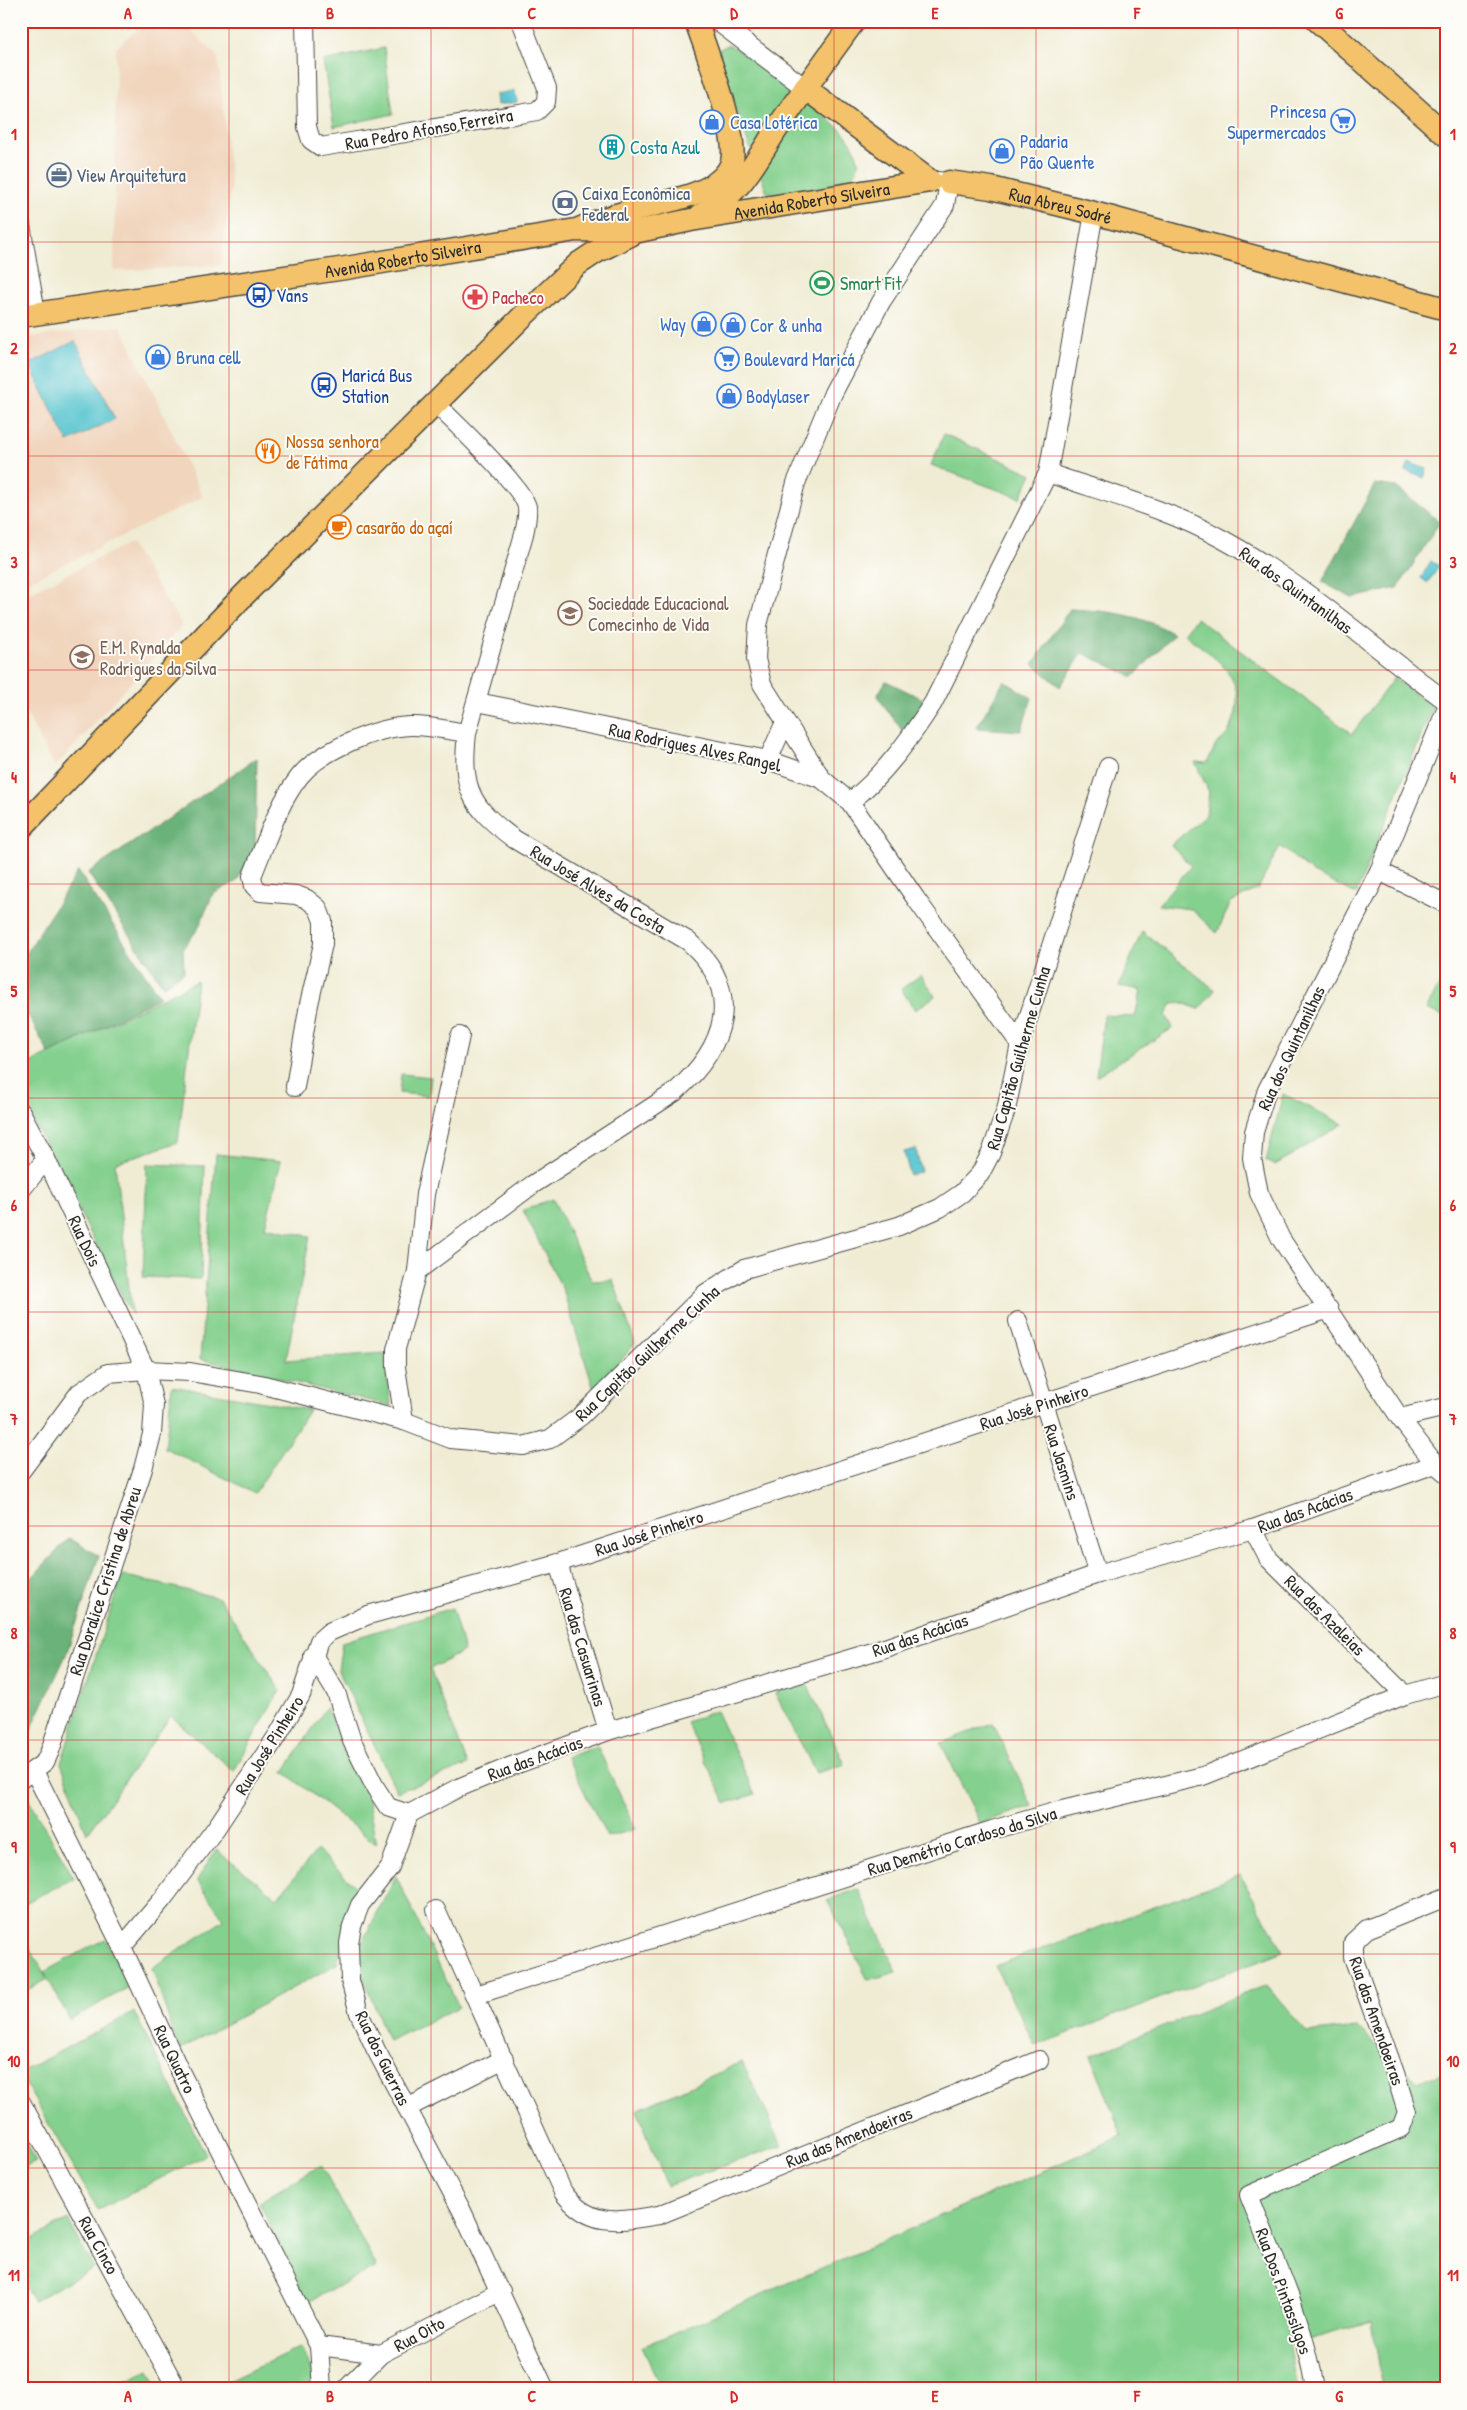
<svg xmlns="http://www.w3.org/2000/svg" width="1467" height="2410" font-family="'Patrick Hand',sans-serif">
  <style>
    .built { fill: #f1d5bd }
    .green { fill: #84d08e; stroke: #587e5c }
    .forest { fill: #6bb279; stroke: #4b6e52 }
    .water { fill: #58c5d0; stroke: #42787e }
    .lines { fill: none; stroke-linecap: round; stroke-linejoin: round }
    .minor-casing { stroke: #494844; stroke-width: 20 }
    .major-casing { stroke: #494844; stroke-width: 25 }
    .minor { stroke: #fff; stroke-width: 18 }
    .major { stroke: #f3c26a; stroke-width: 22 }
    .grid { fill: none; stroke: #d62828; stroke-width: 1; stroke-opacity: 0.55 }
    .labels { text-anchor: middle; dominant-baseline: central; stroke-width: 4; stroke-linejoin: round; paint-order: stroke }
    .shop-label { font-size: 18px; fill: #366cbe; stroke: #fdfcf7; text-anchor: start }
    .street-label { font-size: 18px; fill: #2b2b2b; stroke: #fdfcf7 }
    .culture-label { font-size: 18px; fill: #0d838f; stroke: #fdfcf7; text-anchor: start }
    .service-label { font-size: 18px; fill: #4e5e75; stroke: #fdfcf7; text-anchor: start }
    .leisure-label { font-size: 18px; fill: #27864d; stroke: #fdfcf7; text-anchor: start }
    .transit-label { font-size: 18px; fill: #164399; stroke: #fdfcf7; text-anchor: start }
    .health-label { font-size: 18px; fill: #be3a42; stroke: #fdfcf7; text-anchor: start }
    .food-label { font-size: 18px; fill: #c56008; stroke: #fdfcf7; text-anchor: start }
    .education-label { font-size: 18px; fill: #785e54; stroke: #fdfcf7; text-anchor: start }
    .neatline { fill: none; stroke: #d62828; stroke-width: 2 }
    .grid-label { font-size: 16px; text-anchor: middle; font-weight: bold; fill: #d62828 }
  </style>
  <rect width="100%" height="100%" fill="#fdfcf7"/>
  <filter id="ink" filterUnits="userSpaceOnUse"><feTurbulence type="fractalNoise" baseFrequency=".02" numOctaves="2"/><feDisplacementMap in="SourceGraphic" scale="10" xChannelSelector="R" yChannelSelector="G"/><feConvolveMatrix kernelMatrix="1 2 1 2 8 2 1 2 1" color-interpolation-filters="sRGB"/></filter>
  <filter id="wash" filterUnits="userSpaceOnUse"><feTurbulence type="fractalNoise" baseFrequency=".0096" numOctaves="4" result="noise"/><feDisplacementMap in="SourceGraphic" scale="20" xChannelSelector="R" yChannelSelector="G"/><feGaussianBlur stdDeviation="1.12" result="paint"/><feColorMatrix in="noise" values="0 0 0 0 0 0 0 0 0 0 0 0 0 0 0 0 0 1.4 0 .05"/><feComposite in="paint" operator="in"/></filter>
  <g filter="url(#wash)">
    <rect width="100%" height="100%" fill="#f0ecd4"/>
    <g class="built">
      <path d="M147,21H169L187,26L218,57L231,188L221,265L114,271L116,48Z"/>
      <path d="M121,326L203,497L21,585V338Z"/>
      <path d="M130,543L182,625L55,767L21,703V597Z"/>
    </g>
    <g class="green">
      <path d="M728,45C745,49 826,116 842,131C850,139 857,151 858,162C859,172 851,181 843,186L777,195L767,192L718,64V50Z"/>
      <path d="M384,48L393,114L334,127L323,61Z"/>
      <path d="M944,434L1032,474L1020,498L931,465Z"/>
      <path d="M1196,618L1352,734L1394,678L1433,707L1356,894L1313,873L1280,846L1258,889L1231,902L1217,933L1191,909L1158,905L1191,866L1171,845L1206,815L1209,792L1195,762L1207,763C1210,757 1213,751 1216,745C1220,740 1227,737 1229,731C1253,681 1220,661 1184,634Z"/>
      <path d="M1142,931L1215,990L1199,1009L1179,1002L1171,1005L1166,1015L1173,1028L1096,1076L1104,1015L1135,1017L1141,990L1119,986Z"/>
      <path d="M1446,974V1017L1426,1009Z"/>
      <path d="M921,975L935,996L915,1010L901,989Z"/>
      <path d="M197,981L178,1142L115,1163L132,1315L21,1097V1068Z"/>
      <path d="M401,1074L431,1077L429,1096L399,1093Z"/>
      <path d="M1283,1094L1343,1124L1275,1165L1266,1161Z"/>
      <path d="M216,1154L281,1161L265,1227L310,1236L286,1360L384,1353L391,1406L200,1359Z"/>
      <path d="M147,1164L205,1166L201,1279L143,1277Z"/>
      <path d="M553,1199L592,1281L613,1280L635,1343L595,1393L563,1290L523,1210Z"/>
      <path d="M172,1386L309,1410L255,1493L165,1448Z"/>
      <path d="M122,1575L219,1598L280,1690L234,1771L171,1716L87,1834L61,1763Z"/>
      <path d="M452,1608L464,1651L430,1669L468,1765L397,1792L338,1670L342,1642Z"/>
      <path d="M806,1682L845,1764L816,1773L775,1693Z"/>
      <path d="M326,1708L366,1790L376,1844L284,1772Z"/>
      <path d="M716,1711L755,1794L726,1803L686,1722Z"/>
      <path d="M993,1723L1032,1806L980,1823L941,1743Z"/>
      <path d="M597,1746L636,1829L607,1837L567,1757Z"/>
      <path d="M27,1797L74,1878L21,1905V1799Z"/>
      <path d="M216,1850L277,1898L317,1850L358,1889L337,1964L179,2050L152,1968L224,1920L197,1880Z"/>
      <path d="M1240,1875L1283,1951L1035,2046L995,1966Z"/>
      <path d="M396,1876L459,2007L388,2041L355,1956Z"/>
      <path d="M858,1889L897,1972L868,1980L827,1900Z"/>
      <path d="M21,1933L47,1978L44,1972L105,1939L131,1986L70,2020L48,1979L21,1993Z"/>
      <path d="M1267,1985L1307,2033L1357,2027L1418,2082L1446,2072V2389H1383L1372,2321L1288,2345L1297,2389H662L642,2347L1122,2136L1091,2055Z"/>
      <path d="M134,2012L206,2155L98,2210L21,2076V2072Z"/>
      <path d="M742,2062L782,2145L667,2186L637,2110Z"/>
      <path d="M21,2131L36,2162L21,2169Z"/>
      <path d="M321,2165L377,2267L307,2302L259,2202Z"/>
      <path d="M68,2220L94,2268L33,2301L21,2279V2245Z"/>
      <path d="M302,2346L313,2377L312,2389H211Z"/>
      <path d="M149,2369L158,2389H110Z"/>
    </g>
    <g class="forest">
      <path d="M1375,484L1396,487L1440,522L1398,588L1352,598L1322,582Z"/>
      <path d="M1070,609C1109,611 1140,614 1174,634L1133,677L1083,653L1060,687L1033,664Z"/>
      <path d="M886,681L927,701L904,733L877,696Z"/>
      <path d="M1004,681L1032,698L1021,731L976,728Z"/>
      <path d="M257,758L255,848L237,881L213,894L198,929L183,948L184,972L163,986L88,873Z"/>
      <path d="M78,871L160,997L49,1054L21,1002V962Z"/>
      <path d="M69,1538L99,1556L66,1655L27,1738L21,1741V1589Z"/>
    </g>
    <g class="water">
      <path d="M515,91L517,102L497,105L496,94Z"/>
      <path d="M75,341L115,419L68,442L29,364Z"/>
      <path d="M1409,463L1427,469L1424,478L1406,471Z"/>
      <path d="M1431,561L1439,566L1428,583L1421,578Z"/>
      <path d="M916,1149L921,1172L910,1175L904,1152Z"/>
    </g>
  </g>
  <g filter="url(#ink)">
    <g class="lines">
      <g class="minor-casing">
        <g id="minor">
          <path d="M305,21L307,127L311,140L321,147L537,111L546,102L547,88L521,21"/>
          <path d="M717,21L805,88"/>
          <path d="M21,225L36,313"/>
          <path d="M1048,473C1106,493 1168,509 1222,539C1303,583 1372,646 1446,701"/>
          <path d="M477,702L768,760L822,779L850,802L916,899L1020,1044"/>
          <path d="M1446,710L1379,871L1267,1090L1254,1132L1252,1158L1259,1193L1281,1239L1400,1418L1435,1464L1446,1473"/>
          <path d="M768,760L785,722"/>
          <path d="M822,779L762,684L756,659L758,625L796,483L833,393L881,302L945,205L949,182L936,181"/>
          <path d="M850,802C885,774 909,740 933,703L1048,473L1094,213"/>
          <path d="M1379,871L1446,904"/>
          <path d="M295,1087L309,1004L323,944V921L318,908L307,899L296,895L260,892L254,886L252,876C266,843 277,805 300,776C321,750 378,727 410,726C429,725 449,731 467,733"/>
          <path d="M21,1112L46,1159L146,1370L154,1405L152,1434L143,1469L50,1751L45,1762L21,1779"/>
          <path d="M21,1190L46,1159"/>
          <path d="M417,1271L532,1185L675,1092C726,1047 745,991 688,941L514,839C470,806 461,789 467,733L524,534C526,525 528,516 527,507C523,487 453,421 435,403"/>
          <path d="M1018,1321L1098,1574"/>
          <path d="M1400,1418L1446,1407"/>
          <path d="M404,1421L396,1367V1349L417,1271L425,1194L460,1036"/>
          <path d="M21,1471L79,1393L108,1373L146,1370L190,1372L260,1384L404,1421L451,1439L523,1446L550,1439L581,1416L706,1293L744,1269L899,1226L940,1208L962,1193L980,1174L991,1153L1006,1110L1020,1044L1108,767"/>
          <path d="M1253,1529L1268,1558L1405,1695"/>
          <path d="M558,1563L608,1731"/>
          <path d="M313,1655L336,1692L352,1741L375,1787L388,1807L409,1814"/>
          <path d="M34,1771L122,1947L180,2071L319,2346L381,2354"/>
          <path d="M409,1814L458,1788L509,1767L608,1731L879,1650L1098,1574L1253,1529L1435,1464"/>
          <path d="M409,1814L390,1867L360,1905L352,1926L349,1943L350,1980L359,2013L376,2050L461,2209L545,2389"/>
          <path d="M436,1910L563,2192C590,2229 620,2221 659,2215L1039,2060"/>
          <path d="M122,1947L162,1900L216,1828L279,1733L301,1695L319,1641L329,1632L368,1615L558,1563L1329,1309"/>
          <path d="M476,1995L992,1830L1058,1811L1203,1776L1405,1695L1446,1683"/>
          <path d="M21,2102L177,2389"/>
          <path d="M407,2108L504,2059"/>
          <path d="M319,2346L322,2389"/>
          <path d="M346,2389L381,2354L501,2291"/>
          <path d="M1315,2389C1305,2322 1273,2258 1249,2195L1401,2128L1407,2112L1395,2073L1353,1957V1942L1367,1929L1446,1897"/>
        </g>
      </g>
      <g class="major-casing">
        <g id="major">
          <path d="M1318,21L1446,135"/>
          <path d="M805,88L930,181"/>
          <path id="s1" d="M949,182L991,188L1094,213L1446,309"/>
          <path d="M701,215C744,192 756,159 782,121C806,87 830,54 854,21"/>
          <path d="M579,229C614,213 644,208 681,198C699,193 723,184 731,165C741,140 706,50 696,21"/>
          <path id="s2" d="M21,316L346,268L576,230L639,231L691,220L930,181"/>
          <path d="M21,828L244,595L522,317L578,264L596,252L632,234"/>
        </g>
      </g>
      <use href="#minor" class="minor"/>
      <use href="#major" class="major"/>
    </g>
  </g>
  <path class="grid" d="M229,21V2389M431,21V2389M633,21V2389M834,21V2389M1036,21V2389M1238,21V2389M21,242H1446M21,456H1446M21,670H1446M21,884H1446M21,1098H1446M21,1312H1446M21,1526H1446M21,1740H1446M21,1954H1446M21,2168H1446"/>
  <defs>
    <g id="supermarket-ring" transform="scale(1.25)"><circle r="9.5" fill="#fdfcf7" stroke="#3f7fe0" stroke-width="1.5"/><path d="M-6-5.5h2.5l.6 2H6L4.5 2H-2.5L-4.4-4H-6ZM-1.5 3.2a1.3 1.3 0 1 0 .1 0ZM3 3.2a1.3 1.3 0 1 0 .1 0Z" fill="#3f7fe0"/></g>
    <g id="shop-ring" transform="scale(1.25)"><circle r="9.5" fill="#fdfcf7" stroke="#3f7fe0" stroke-width="1.5"/><path d="M-5-2.5h2.3a2.7 3.5 0 0 1 5.4 0H5L5.5 6h-11ZM-1.5-2.5h3a1.5 2.3 0 0 0-3 0Z" fill="#3f7fe0"/></g>
    <g id="building-ring" transform="scale(1.25)"><circle r="9.5" fill="#fdfcf7" stroke="#0f9aa8" stroke-width="1.5"/><path d="M-4-6H4V6H1V3H-1V6H-4ZM-2.5-4.3h1.7v1.8h-1.7ZM.8-4.3h1.7v1.8H.8ZM-2.5-1h1.7V.8h-1.7ZM.8-1h1.7V.8H.8Z" fill="#0f9aa8"/></g>
    <g id="office-ring" transform="scale(1.25)"><circle r="9.5" fill="#fdfcf7" stroke="#5c6f8a" stroke-width="1.5"/><path d="M-6-3h4V-5.5h4V-3h4V5H-6ZM-1-4.5V-3h2v-1.5ZM-6 0V1H6V0Z" fill="#5c6f8a"/></g>
    <g id="bank-ring" transform="scale(1.25)"><circle r="9.5" fill="#fdfcf7" stroke="#5c6f8a" stroke-width="1.5"/><path d="M-6-4H6V4H-6ZM0-2.3a2.3 2.3 0 1 0 0 4.6a2.3 2.3 0 1 0 0-4.6Z" fill="#5c6f8a"/></g>
    <g id="stadium-ring" transform="scale(1.25)"><circle r="9.5" fill="#fdfcf7" stroke="#2e9e5b" stroke-width="1.5"/><path d="M0-5a6.5 5 0 1 0 0 10a6.5 5 0 1 0 0-10ZM-3.5-1.8h7v3.6h-7Z" fill="#2e9e5b"/></g>
    <g id="bus-ring" transform="scale(1.25)"><circle r="9.5" fill="#fdfcf7" stroke="#1a4fb4" stroke-width="1.5"/><path d="M-5-6H5V4H4V6H2V4H-2V6H-4V4H-5ZM-3.5-4V0h7V-4ZM-3.5 1.2v1.5H-2V1.2ZM2 1.2v1.5H3.5V1.2Z" fill="#1a4fb4"/></g>
    <g id="pharmacy-ring" transform="scale(1.25)"><circle r="9.5" fill="#fdfcf7" stroke="#e0444e" stroke-width="1.5"/><path d="M-2-6h4v4h4v4h-4v4h-4v-4h-4v-4h4Z" fill="#e0444e"/></g>
    <g id="restaurant-ring" transform="scale(1.25)"><circle r="9.5" fill="#fdfcf7" stroke="#e8710a" stroke-width="1.5"/><path d="M-5-6h1v4h1v-4h1v4h1v-4h1v5L-1.5 .5V6h-2V.5L-5-1ZM5-6V6H3V1.5H1.5Q1.5-4 5-6Z" fill="#e8710a"/></g>
    <g id="cafe-ring" transform="scale(1.25)"><circle r="9.5" fill="#fdfcf7" stroke="#e8710a" stroke-width="1.5"/><path d="M-5.5-4.5H6V0H3Q3 3.5 0 3.5H-2.5Q-5.5 3.5-5.5 0ZM3-3.2v2h1.7v-2ZM-6 4.5H4V6H-6Z" fill="#e8710a"/></g>
    <g id="school-ring" transform="scale(1.25)"><circle r="9.5" fill="#fdfcf7" stroke="#8d6e63" stroke-width="1.5"/><path d="M0-5L7-2L0 1L-7-2ZM-4 1L0 2.5L4 1V4Q0 6-4 4Z" fill="#8d6e63"/></g>
  </defs>
  <g fill-rule="evenodd">
    <use href="#supermarket-ring" x="1343" y="121"/>
    <use href="#shop-ring" x="712" y="122"/>
    <use href="#building-ring" x="612" y="147"/>
    <use href="#shop-ring" x="1002" y="151"/>
    <use href="#office-ring" x="59" y="175"/>
    <use href="#bank-ring" x="565" y="203"/>
    <use href="#stadium-ring" x="822" y="283"/>
    <use href="#bus-ring" x="259" y="295"/>
    <use href="#pharmacy-ring" x="475" y="297"/>
    <use href="#shop-ring" x="704" y="324"/>
    <use href="#shop-ring" x="733" y="325"/>
    <use href="#shop-ring" x="158" y="357"/>
    <use href="#supermarket-ring" x="727" y="359"/>
    <use href="#bus-ring" x="324" y="385"/>
    <use href="#shop-ring" x="729" y="396"/>
    <use href="#restaurant-ring" x="268" y="451"/>
    <use href="#cafe-ring" x="339" y="527"/>
    <use href="#school-ring" x="570" y="613"/>
    <use href="#school-ring" x="82" y="657"/>
  </g>
  <g class="labels">
    <g class="shop-label">
      <text x="1326" y="111" text-anchor="end">Princesa<tspan x="1326" dy="21">Supermercados</tspan></text>
      <text x="730" y="122">Casa Lotérica</text>
      <text x="1020" y="141">Padaria<tspan x="1020" dy="21">Pão Quente</tspan></text>
      <text x="686" y="324" text-anchor="end">Way</text>
      <text x="750" y="325">Cor &amp; unha</text>
      <text x="176" y="357">Bruna cell</text>
      <text x="744" y="359">Boulevard Maricá</text>
      <text x="746" y="396">Bodylaser</text>
    </g>
    <g class="street-label">
      <text transform="translate(429 129) rotate(-10)">Rua Pedro Afonso Ferreira</text>
      <text stroke="none"><textPath href="#s2" startOffset="800">Avenida Roberto Silveira</textPath></text>
      <text stroke="none"><textPath href="#s1" startOffset="114">Rua Abreu Sodré</textPath></text>
      <text stroke="none"><textPath href="#s2" startOffset="386">Avenida Roberto Silveira</textPath></text>
      <text transform="translate(1296 590) rotate(36)">Rua dos Quintanilhas</text>
      <text transform="translate(695 747) rotate(12)">Rua Rodrigues Alves Rangel</text>
      <text transform="translate(598 889) rotate(31)">Rua José Alves da Costa</text>
      <text transform="translate(1291 1048) rotate(-65)">Rua dos Quintanilhas</text>
      <text transform="translate(1018 1058) rotate(-74)">Rua Capitão Guilherme Cunha</text>
      <text transform="translate(85 1241) rotate(65)">Rua Dois</text>
      <text transform="translate(647 1353) rotate(-43)">Rua Capitão Guilherme Cunha</text>
      <text transform="translate(1034 1407) rotate(-18)">Rua José Pinheiro</text>
      <text transform="translate(1062 1462) rotate(72)">Rua Jasmins</text>
      <text transform="translate(1305 1510) rotate(-20)">Rua das Acácias</text>
      <text transform="translate(649 1533) rotate(-18)">Rua José Pinheiro</text>
      <text transform="translate(105 1581) rotate(-72)">Rua Doralice Cristina de Abreu</text>
      <text transform="translate(1325 1615) rotate(45)">Rua das Azaleias</text>
      <text transform="translate(920 1635) rotate(-19)">Rua das Acácias</text>
      <text transform="translate(583 1647) rotate(73)">Rua das Casuarinas</text>
      <text transform="translate(269 1745) rotate(-58)">Rua José Pinheiro</text>
      <text transform="translate(535 1758) rotate(-20)">Rua das Acácias</text>
      <text transform="translate(962 1841) rotate(-17)">Rua Demétrio Cardoso da Silva</text>
      <text transform="translate(1377 2021) rotate(71)">Rua das Amendoeiras</text>
      <text transform="translate(383 2058) rotate(64)">Rua dos Guerras</text>
      <text transform="translate(175 2059) rotate(64)">Rua Quatro</text>
      <text transform="translate(849 2137) rotate(-22)">Rua das Amendoeiras</text>
      <text transform="translate(99 2245) rotate(61)">Rua Cinco</text>
      <text transform="translate(1284 2291) rotate(70)">Rua Dos Pintassilgos</text>
      <text transform="translate(419 2334) rotate(-28)">Rua Oito</text>
    </g>
    <g class="culture-label">
      <text x="630" y="147">Costa Azul</text>
    </g>
    <g class="service-label">
      <text x="76" y="175">View Arquitetura</text>
      <text x="582" y="193">Caixa Econômica<tspan x="582" dy="21">Federal</tspan></text>
    </g>
    <g class="leisure-label">
      <text x="840" y="283">Smart Fit</text>
    </g>
    <g class="transit-label">
      <text x="276" y="295">Vans</text>
      <text x="342" y="375">Maricá Bus<tspan x="342" dy="21">Station</tspan></text>
    </g>
    <g class="health-label">
      <text x="492" y="297">Pacheco</text>
    </g>
    <g class="food-label">
      <text x="286" y="441">Nossa senhora<tspan x="286" dy="21">de Fátima</tspan></text>
      <text x="356" y="527">casarão do açaí</text>
    </g>
    <g class="education-label">
      <text x="588" y="603">Sociedade Educacional<tspan x="588" dy="21">Comecinho de Vida</tspan></text>
      <text x="100" y="647">E.M. Rynalda<tspan x="100" dy="21">Rodrigues da Silva</tspan></text>
    </g>
  </g>
  <rect width="1467" height="2410" fill="none" stroke="#fdfcf7" stroke-width="55"/>
  <rect x="28" y="28" width="1412" height="2354" class="neatline"/>
  <g class="grid-label">
    <text x="128" y="19">A</text>
    <text x="330" y="19">B</text>
    <text x="532" y="19">C</text>
    <text x="734" y="19">D</text>
    <text x="935" y="19">E</text>
    <text x="1137" y="19">F</text>
    <text x="1339" y="19">G</text>
    <text x="14" y="140">1</text>
    <text x="1453" y="140">1</text>
    <text x="14" y="354">2</text>
    <text x="1453" y="354">2</text>
    <text x="14" y="568">3</text>
    <text x="1453" y="568">3</text>
    <text x="14" y="783">4</text>
    <text x="1453" y="783">4</text>
    <text x="14" y="997">5</text>
    <text x="1453" y="997">5</text>
    <text x="14" y="1211">6</text>
    <text x="1453" y="1211">6</text>
    <text x="14" y="1425">7</text>
    <text x="1453" y="1425">7</text>
    <text x="14" y="1639">8</text>
    <text x="1453" y="1639">8</text>
    <text x="14" y="1853">9</text>
    <text x="1453" y="1853">9</text>
    <text x="14" y="2067">10</text>
    <text x="1453" y="2067">10</text>
    <text x="14" y="2281">11</text>
    <text x="1453" y="2281">11</text>
    <text x="128" y="2402">A</text>
    <text x="330" y="2402">B</text>
    <text x="532" y="2402">C</text>
    <text x="734" y="2402">D</text>
    <text x="935" y="2402">E</text>
    <text x="1137" y="2402">F</text>
    <text x="1339" y="2402">G</text>
  </g>
</svg>
